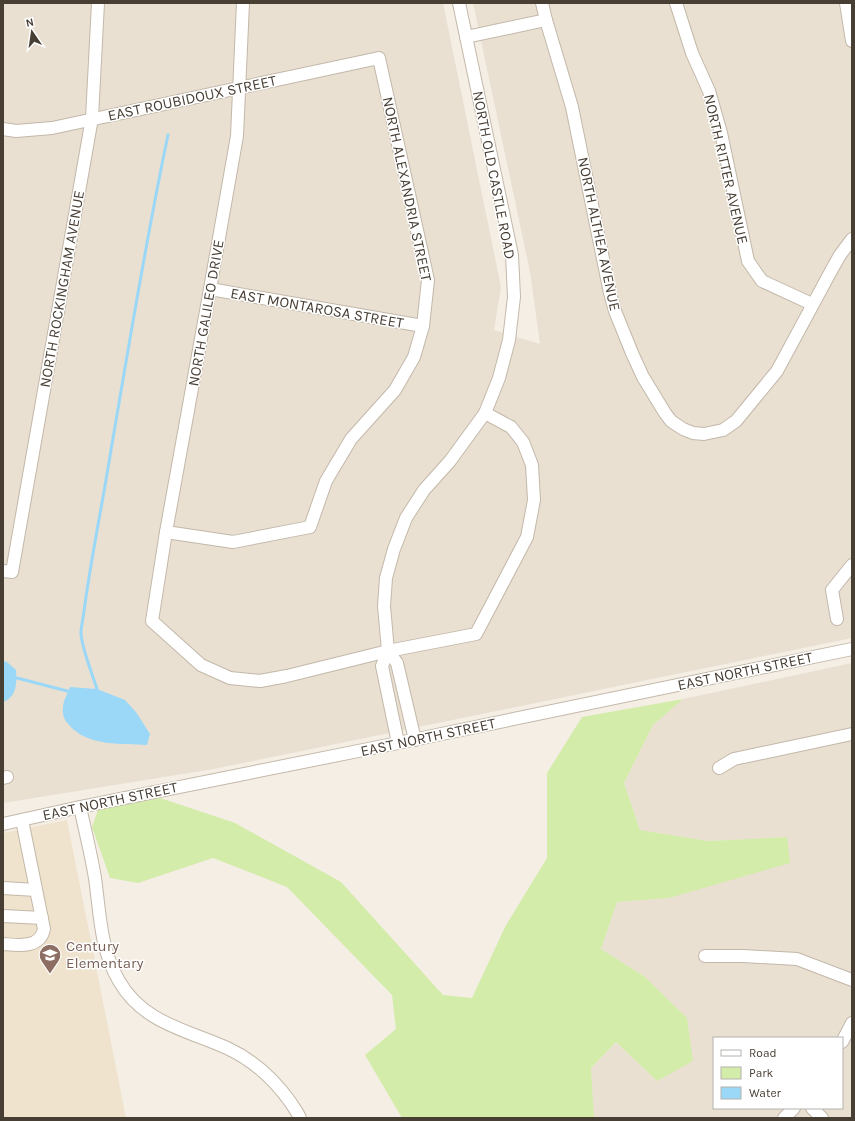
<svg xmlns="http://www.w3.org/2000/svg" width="855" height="1121" font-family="Karla,sans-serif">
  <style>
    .residential { fill: #e9e0d2; fill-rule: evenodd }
    .education { fill: #efe3cd }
    .green { fill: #d3eca9 }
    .water { fill: #9bd8f7 }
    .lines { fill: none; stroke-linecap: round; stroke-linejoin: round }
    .stream { stroke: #9bd8f7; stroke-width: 3 }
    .minor-casing { stroke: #c3b8a9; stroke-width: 14 }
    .minor { stroke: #fff; stroke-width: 12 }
    .labels { text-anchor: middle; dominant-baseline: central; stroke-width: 3; stroke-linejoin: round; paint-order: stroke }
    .street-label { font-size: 15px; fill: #473e34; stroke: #fff }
    .education-label { font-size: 15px; fill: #785e54; stroke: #fff; text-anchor: start }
  </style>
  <rect width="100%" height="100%" fill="#f4eee5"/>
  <g class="residential">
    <path d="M3,3H443L501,287L494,330L540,344L530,272L473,3H852V638L214,769L3,803Z"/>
    <path d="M852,663V1118H594L591,1068L616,1042L657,1081L644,976L601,949L617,902L669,898L787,837L708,841L640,830L624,783L653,725L683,699ZM714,1038H842V1108H714Z"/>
  </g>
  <path class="education" d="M67,820L126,1118H3V833Z"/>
  <path class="green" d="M683,699L653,725L624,783L640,830L708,841L787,837L790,863L669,898L617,902L601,949L644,976L687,1018L693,1061L657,1081L616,1042L591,1068L594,1118H402L365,1055L396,1029L392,995L287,887L213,858L138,883L110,878L92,827L98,810L160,798L235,823L341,882L443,995L472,998L505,927L547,858V773L582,717Z"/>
  <g class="water">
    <path d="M3,661L7,662L16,670C17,682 17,697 3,702Z"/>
    <path d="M70,687L97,689L125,700L136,712L150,734L147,745C122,743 89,747 70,726C65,721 62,716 63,707C63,701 68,693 70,687Z"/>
  </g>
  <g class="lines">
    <g class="stream">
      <path d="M17,678L71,692"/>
      <path d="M97,689C93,676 80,644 81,631C82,622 84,613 85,604C92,553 103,501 111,450C129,345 146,239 168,135"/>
    </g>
    <g class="minor-casing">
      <g id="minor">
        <path d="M243,3L237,136L210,289L166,532L152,621L201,665L230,678L260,681L287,676L388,651L476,634L527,537L534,500L532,465L523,442L511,427L485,413"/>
        <path d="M542,3L546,20L572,107L610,293L615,311L632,353L643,377L665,413L671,421L683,429L693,433L704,434L723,430L736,421L777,371L831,271L840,255L852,239"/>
        <path d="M676,3L692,53L709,91L721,133L748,261L762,281L812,304"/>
        <path d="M846,3L852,41"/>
        <path d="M466,37L546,20"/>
        <path d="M3,129L16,131L52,128L379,58L428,280L423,326L414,357L395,390L351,439L326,481L310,527L233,542L166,532"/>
        <path d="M210,289L423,326"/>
        <path d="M3,571L12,572L92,118L98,3"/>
        <path d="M837,619L832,590L852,565"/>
        <path d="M388,651L397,663L415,740"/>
        <path d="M398,743L382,666L388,651L384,606L386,578L394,549L406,518L424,490L450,461L485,413L499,378L509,340L514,297L512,255L459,3"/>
        <path d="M719,768L734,759L852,734"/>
        <path d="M3,778L7,777"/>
        <path d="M80,807C85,830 91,854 95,878C100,913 100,949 119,981C143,1023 187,1030 227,1048C253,1060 274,1079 291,1103C294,1108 298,1113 300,1118"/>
        <path d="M3,824L80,807L398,743L852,649"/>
        <path d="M3,888L36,890"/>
        <path d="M3,916L42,918"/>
        <path d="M3,944C18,945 40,949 44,929L22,820"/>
        <path d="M705,956H743L797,959L852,980"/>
        <path d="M842,1042L852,1023"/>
        <path d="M812,1108L822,1118"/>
        <path d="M784,1118L794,1108"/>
      </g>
    </g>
    <use href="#minor" class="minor"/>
  </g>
  <defs>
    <g id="school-pin" transform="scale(1.15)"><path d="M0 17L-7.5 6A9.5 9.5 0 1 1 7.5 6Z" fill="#8d6e63" stroke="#fff"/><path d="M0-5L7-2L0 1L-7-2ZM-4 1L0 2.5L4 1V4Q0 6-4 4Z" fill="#fff"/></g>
  </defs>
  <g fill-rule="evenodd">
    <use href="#school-pin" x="50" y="955"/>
  </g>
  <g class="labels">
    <g class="street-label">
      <text transform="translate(192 98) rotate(-12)">EAST ROUBIDOUX STREET</text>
      <text transform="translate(726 169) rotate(77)">NORTH RITTER AVENUE</text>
      <text transform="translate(494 175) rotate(79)">NORTH OLD CASTLE ROAD</text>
      <text transform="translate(407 189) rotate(78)">NORTH ALEXANDRIA STREET</text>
      <text transform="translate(599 234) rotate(78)">NORTH ALTHEA AVENUE</text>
      <text transform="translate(62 289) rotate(-80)">NORTH ROCKINGHAM AVENUE</text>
      <text transform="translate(317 308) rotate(10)">EAST MONTAROSA STREET</text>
      <text transform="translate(206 313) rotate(-80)">NORTH GALILEO DRIVE</text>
      <text transform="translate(745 671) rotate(-12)">EAST NORTH STREET</text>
      <text transform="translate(428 737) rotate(-12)">EAST NORTH STREET</text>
      <text transform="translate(110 801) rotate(-12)">EAST NORTH STREET</text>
    </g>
    <g class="education-label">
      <text x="66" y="946">Century<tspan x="66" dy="17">Elementary</tspan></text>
    </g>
  </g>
  <rect width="855" height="1121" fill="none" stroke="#473e34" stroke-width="8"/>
  <rect x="713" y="1037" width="130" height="72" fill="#ffffff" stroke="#b5b2ae"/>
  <rect x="721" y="1050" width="20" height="6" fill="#ffffff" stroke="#b5b2ae"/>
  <text x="749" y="1057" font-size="12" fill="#473e34">Road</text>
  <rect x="721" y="1067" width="20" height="12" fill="#d3eca9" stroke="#b5b2ae"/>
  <text x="749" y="1077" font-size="12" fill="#473e34">Park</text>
  <rect x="721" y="1087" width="20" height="12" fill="#9bd8f7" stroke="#b5b2ae"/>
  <text x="749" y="1097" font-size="12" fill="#473e34">Water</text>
  <g transform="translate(32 32) rotate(347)" stroke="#ffffff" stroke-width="3" paint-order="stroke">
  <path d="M0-3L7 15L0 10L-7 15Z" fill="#473e34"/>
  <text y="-6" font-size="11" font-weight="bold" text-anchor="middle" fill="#473e34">N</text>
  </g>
</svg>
